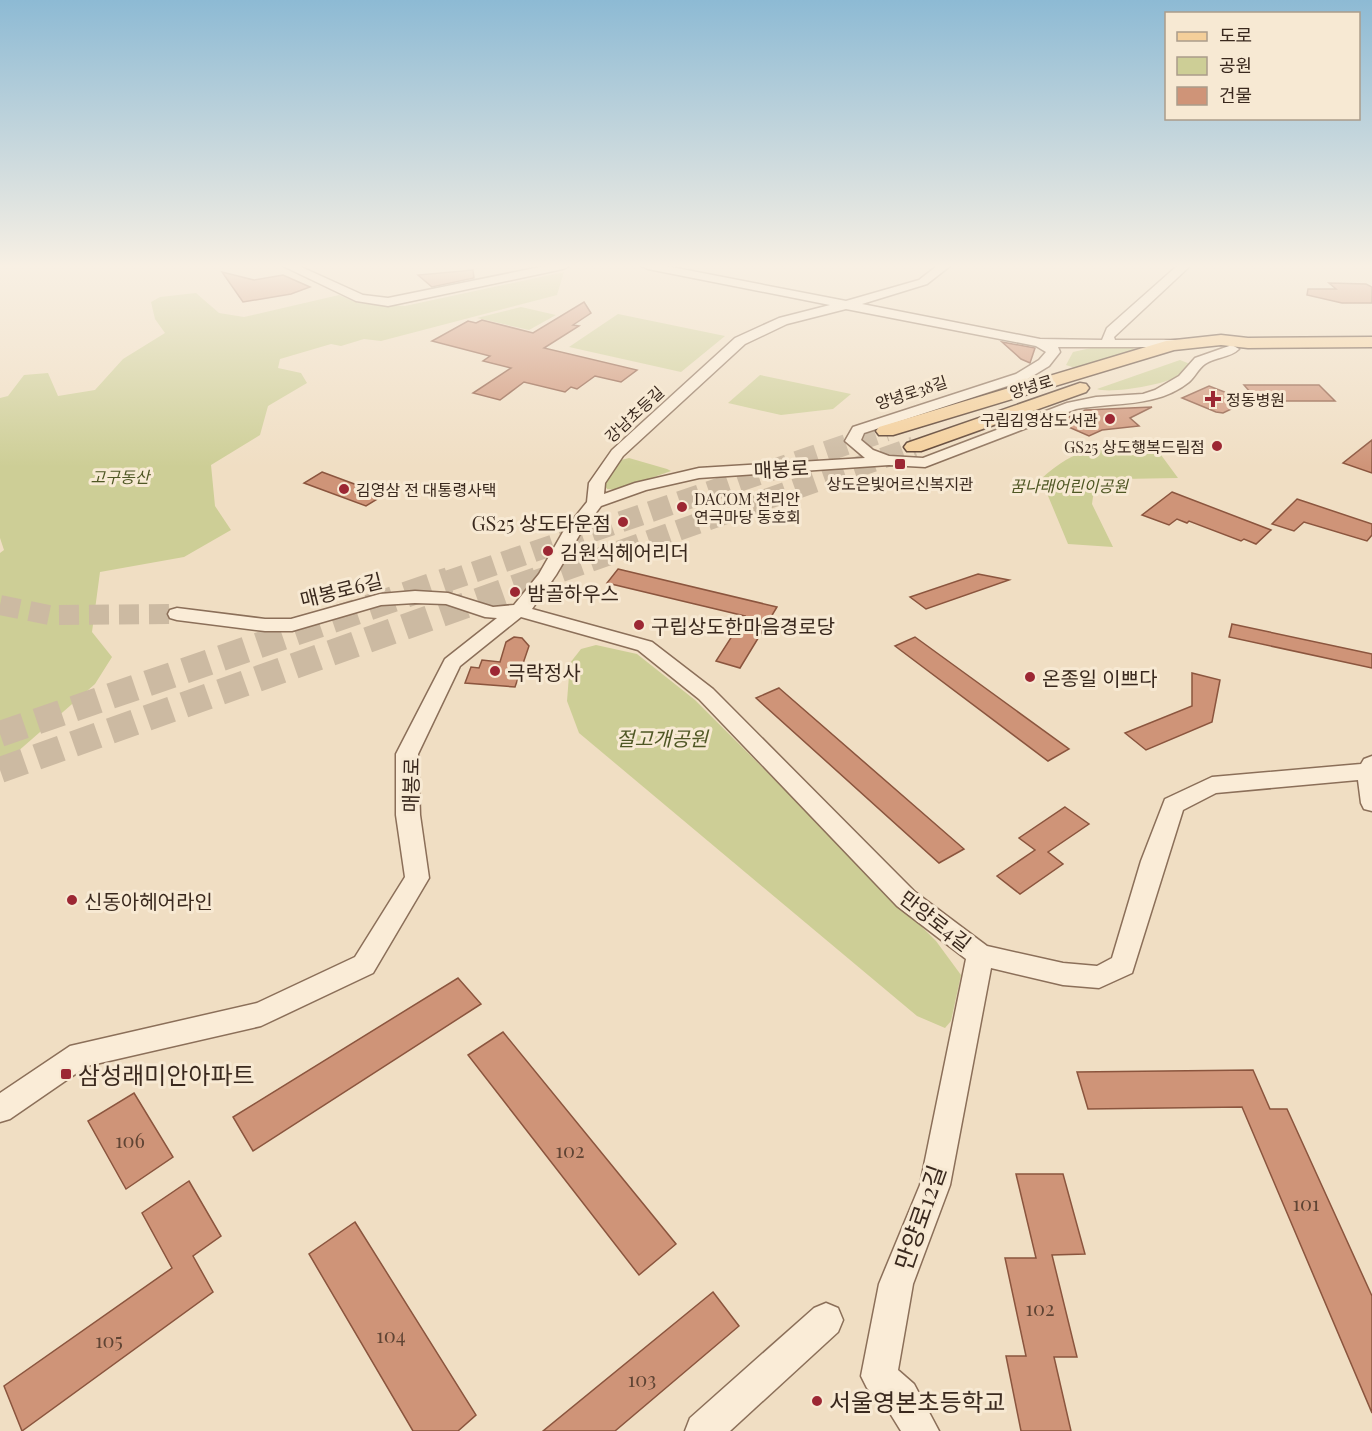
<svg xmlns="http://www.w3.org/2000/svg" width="1372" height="1431" font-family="'Playfair Display','Noto Sans KR',serif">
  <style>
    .green { fill: #cdce96 }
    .building { fill: #cf9478; stroke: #8b553e; stroke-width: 1.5 }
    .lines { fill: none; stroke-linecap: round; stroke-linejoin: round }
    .minor-tunnel { stroke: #ccbaa2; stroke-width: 20; stroke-dasharray: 20 10; stroke-linecap: butt }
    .major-tunnel-far1 { stroke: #ccbaa2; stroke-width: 21; stroke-dasharray: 21 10; stroke-linecap: butt }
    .major-tunnel { stroke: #ccbaa2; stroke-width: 26; stroke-dasharray: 26 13; stroke-linecap: butt }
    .minor-casing { stroke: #8b6f59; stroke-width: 3 }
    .major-casing { stroke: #583d2d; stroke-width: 3 }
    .minor { fill: #faecd7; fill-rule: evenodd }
    .major { fill: #f4cf9a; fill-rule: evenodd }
    .poi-dot { fill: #9c2733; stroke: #f7e9d3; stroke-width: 2 }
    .labels { text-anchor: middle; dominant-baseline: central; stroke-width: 6; stroke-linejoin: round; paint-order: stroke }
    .far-street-label { font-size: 16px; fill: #3a291e; stroke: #f7e9d3 }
    .far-poi-label { font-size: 16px; fill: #3a291e; stroke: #f7e9d3; text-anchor: start }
    .far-park-label { font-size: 16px; font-style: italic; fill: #4f5724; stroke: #f7e9d3 }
    .street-label { font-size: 20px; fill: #3a291e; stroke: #f7e9d3 }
    .poi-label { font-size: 20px; fill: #3a291e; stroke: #f7e9d3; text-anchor: start }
    .park-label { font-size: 20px; font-style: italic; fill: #4f5724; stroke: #f7e9d3 }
    .near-number-label { font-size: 20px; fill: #5f4434 }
    .near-poi-label { font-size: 24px; fill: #3a291e; stroke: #f7e9d3; text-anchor: start }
    .near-street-label { font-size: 24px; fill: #3a291e; stroke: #f7e9d3 }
  </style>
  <rect width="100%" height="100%" fill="#f0dec3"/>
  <g class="green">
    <path d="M564,272L557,295L381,341L364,339L341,346L331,344L280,359L278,368L301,373L307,383L268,406L260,435L211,465L215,506L231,530L184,557L100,572L92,632L112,657L95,684L0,767V553L4,550L0,538V398L8,396L24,375L48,373L58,396L95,390L123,359L165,333L155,319L151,302L160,297L196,293L219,313L244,317L339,295L358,303L405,306Z"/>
    <path d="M521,307L556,315L529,330L477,318Z"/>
    <path d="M618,314L725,336L681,372L569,347Z"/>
    <path d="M1100,346H1125L1136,349L1075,368L1066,365L1073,352Z"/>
    <path d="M1180,360L1190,364C1186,368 1181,373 1176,377C1163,385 1110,394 1097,389Z"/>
    <path d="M760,375L851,394L833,409L781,415L728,403Z"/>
    <path d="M1150,440L1178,478L1121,479L1094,489L1092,504L1113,547L1068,544L1041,479C1076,447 1104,443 1150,440Z"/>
    <path d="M629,458L667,469L671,471L617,490L607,489L605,486L617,461Z"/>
    <path d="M596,645L637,654L695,700L936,941L961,975L951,1021L945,1028L917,1016L579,733L567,701L570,663L581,649Z"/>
  </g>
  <g class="building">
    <path d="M473,270L474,278L432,287L418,275Z"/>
    <path d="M222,272L254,280L283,275L310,287L291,294L243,302Z"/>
    <path d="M1329,283L1366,284L1372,287V303H1342L1307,295L1308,289H1336Z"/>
    <path d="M584,302L591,313L573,325L579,326L544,348L637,370L621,382L595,376L577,389L571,387L565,392L524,382L500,400L473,393L511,368L483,361L490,356L432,341L468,321L476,323L482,320L533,333Z"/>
    <path d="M1002,342L1035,348L1030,363L1021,359Z"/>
    <path d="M1244,385H1319L1335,401H1258Z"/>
    <path d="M1209,386L1248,401L1223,413L1216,412L1182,398Z"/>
    <path d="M1152,407L1130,418L1139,426L1102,430L1089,436L1057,422L1085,410Z"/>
    <path d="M1372,440V473L1343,463Z"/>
    <path d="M322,472L384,495L366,506L304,483Z"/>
    <path d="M1172,492L1271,530L1256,544L1244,539L1241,541L1189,521L1187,523L1177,519L1169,525L1142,515Z"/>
    <path d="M1297,499L1372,524V535L1367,541L1304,522L1294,531L1272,524Z"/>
    <path d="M618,569L777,607L740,668L716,661L745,616L607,583Z"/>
    <path d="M978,574L1009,580L926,609L910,597Z"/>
    <path d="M1232,624L1372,654V668L1229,637Z"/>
    <path d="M514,637L522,638L529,646L515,687L465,683L471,667L479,668L482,660L500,662L506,642Z"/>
    <path d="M915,637L1069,749L1048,761L895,646Z"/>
    <path d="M1192,673L1220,680L1212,722L1146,750L1125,733L1192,706Z"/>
    <path d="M779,688L964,849L939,863L756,698Z"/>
    <path d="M1065,807L1089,824L1048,852L1063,864L1020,894L997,876L1035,850L1019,838Z"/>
    <path d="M458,978L481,1004L253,1151L233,1117Z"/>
    <path d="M503,1032L676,1244L639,1275L468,1055Z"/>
    <path d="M1253,1070L1270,1109H1287L1372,1296V1413L1242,1107L1088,1109L1077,1072Z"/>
    <path d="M134,1093L173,1157L126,1189L88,1121Z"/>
    <path d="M1016,1174H1063L1085,1254L1052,1255L1077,1357H1054L1071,1431H1021L1006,1356H1026L1005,1258H1036Z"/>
    <path d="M189,1181L221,1236L193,1256L213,1292L22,1431L4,1386L172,1268L142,1213Z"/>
    <path d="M355,1222L476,1415L458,1431H413L309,1254Z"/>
    <path d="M713,1292L739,1326L615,1431H543Z"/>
  </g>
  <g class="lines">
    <path class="minor-tunnel" d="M0,605L49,615L177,614"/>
    <g class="major-tunnel-far1">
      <path d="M445,582L886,431"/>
      <path d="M532,582L914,447"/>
    </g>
    <g class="major-tunnel">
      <path d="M0,734L449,580"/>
      <path d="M0,770L537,580"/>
    </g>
    <g class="minor-casing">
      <g id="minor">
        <path d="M283,266H299L363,295L388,298L545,266H569L563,269L388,306L356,301Z"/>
        <path d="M642,266H666L846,301L919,280L937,266H950L927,284L862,304L1040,339L1102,340L1107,328L1177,266H1190L1114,337L1115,340H1180L1187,344L1185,347H1058L1060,352L1049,366L1026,380L864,433L861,440L873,450L889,456L923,458L1067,403L1096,397L1143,394L1155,390L1179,376L1195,358L1232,345L1239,349C1230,358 1215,357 1205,364C1198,369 1195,377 1189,382C1157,408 1114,402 1076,409L925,467L889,465L699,478L646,490L601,506L580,534L556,575L532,609L652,642L713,689L915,892L987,946L1063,963L1097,966L1112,958L1141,861L1165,799L1212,777L1361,764L1364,759L1372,756V811L1364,809L1361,803L1358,780L1216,793L1183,810L1132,973L1099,988L1063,985L991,968L950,1185L913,1284L898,1370L914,1384L939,1431H901L888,1410L867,1388L861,1376L879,1284L920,1185L966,959L897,906L699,699L638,650L521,617L460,666L418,754L420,815L429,878L373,973L261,1026L87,1066L10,1119L0,1122V1093L70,1046L257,1003L355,957L405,877L396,815V754L445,659L497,618L485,617L446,604L415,603L381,605L292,631H265L177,620L170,618L168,614L170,610L177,608L265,619H291L380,594L415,591L448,593L493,607L514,605L539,574L563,532L587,502L589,483L612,450L735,338L779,318L830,305L648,269ZM846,309L1036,346L1046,352L1039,360L1016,374L853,427L845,441L865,458L699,468L635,483L604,494L605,483L623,456L745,344L787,324Z"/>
        <path d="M826,1303L838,1308L843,1320L838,1332L730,1431H685L690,1418L814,1308Z"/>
      </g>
    </g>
    <g class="major-casing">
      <g id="major">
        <path d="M1221,335L1248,338L1372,337V347L1248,348L1221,345L1174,350L893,435H879L876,431L879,427L1166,341Z"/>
        <path d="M1080,383L1086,384L1089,388L1086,392L921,451H907L904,447L907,443Z"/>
      </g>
    </g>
    <use href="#minor" class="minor"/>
    <use href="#major" class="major"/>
  </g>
  <linearGradient id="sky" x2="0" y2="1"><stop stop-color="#8dbad4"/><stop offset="0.57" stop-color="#f8f0e4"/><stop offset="1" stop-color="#f8f0e4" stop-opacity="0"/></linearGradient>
  <rect width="1372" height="467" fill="url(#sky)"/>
  <g class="poi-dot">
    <path d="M1210 390h6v6h6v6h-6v6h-6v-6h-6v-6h6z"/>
    <circle cx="1110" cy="419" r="6"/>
    <circle cx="1217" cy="446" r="6"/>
    <rect x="894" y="458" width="12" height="12" rx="3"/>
    <circle cx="344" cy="489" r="6"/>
    <circle cx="682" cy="507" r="6"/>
    <circle cx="623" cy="522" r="6"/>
    <circle cx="548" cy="551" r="6"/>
    <circle cx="515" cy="592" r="6"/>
    <circle cx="639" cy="625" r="6"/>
    <circle cx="495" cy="671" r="6"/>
    <circle cx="1030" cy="677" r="6"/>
    <circle cx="72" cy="900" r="6"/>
    <rect x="60" y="1068" width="12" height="12" rx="3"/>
    <circle cx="817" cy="1401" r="6"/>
  </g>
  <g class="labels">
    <g class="far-street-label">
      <text transform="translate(1031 386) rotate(-17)">양녕로</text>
      <text transform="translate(911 392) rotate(-18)">양녕로38길</text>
      <text transform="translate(634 414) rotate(-43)">강남초등길</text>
    </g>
    <g class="far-poi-label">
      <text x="1226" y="399">정동병원</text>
      <text x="1098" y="419" text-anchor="end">구립김영삼도서관</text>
      <text x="1205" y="446" text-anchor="end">GS25 상도행복드림점</text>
      <text x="900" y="483" text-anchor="middle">상도은빛어르신복지관</text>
      <text x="356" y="489">김영삼 전 대통령사택</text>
      <text x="694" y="498">DACOM 천리안<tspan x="694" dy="18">연극마당 동호회</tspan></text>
    </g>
    <g class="far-park-label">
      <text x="120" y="476">고구동산</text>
      <text x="1069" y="485">꿈나래어린이공원</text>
    </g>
    <g class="street-label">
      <text transform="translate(781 468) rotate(-3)">매봉로</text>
      <text transform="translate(341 589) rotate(-14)">매봉로6길</text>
      <text transform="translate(410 785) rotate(-89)">매봉로</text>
      <text transform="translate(936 920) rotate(38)">만양로4길</text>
    </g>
    <g class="poi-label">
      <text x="611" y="522" text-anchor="end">GS25 상도타운점</text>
      <text x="560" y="551">김원식헤어리더</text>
      <text x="527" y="592">밤골하우스</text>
      <text x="651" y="625">구립상도한마음경로당</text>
      <text x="507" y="671">극락정사</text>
      <text x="1042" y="677">온종일 이쁘다</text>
      <text x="84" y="900">신동아헤어라인</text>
    </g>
    <g class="park-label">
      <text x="662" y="737">절고개공원</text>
    </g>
    <g class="near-number-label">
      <text x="130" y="1139">106</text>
      <text x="570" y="1149">102</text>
      <text x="1306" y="1202">101</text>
      <text x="1040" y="1307">102</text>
      <text x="391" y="1334">104</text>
      <text x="109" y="1339">105</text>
      <text x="642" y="1378">103</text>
    </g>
    <g class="near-poi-label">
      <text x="78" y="1074">삼성래미안아파트</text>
      <text x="829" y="1401">서울영본초등학교</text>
    </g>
    <g class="near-street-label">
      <text transform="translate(919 1217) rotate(-71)">만양로12길</text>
    </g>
  </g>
  <rect x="1165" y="12" width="195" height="108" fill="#f7e9d3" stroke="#ab9c8b" stroke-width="1.5"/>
  <rect x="1177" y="32" width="30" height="9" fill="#f4cf9a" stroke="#ab9c8b" stroke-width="1.5"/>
  <text x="1219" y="42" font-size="18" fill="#3a291e">도로</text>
  <rect x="1177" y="57" width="30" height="18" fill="#cdce96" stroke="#ab9c8b" stroke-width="1.5"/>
  <text x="1219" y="72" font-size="18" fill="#3a291e">공원</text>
  <rect x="1177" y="87" width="30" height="18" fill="#cf9478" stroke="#ab9c8b" stroke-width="1.5"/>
  <text x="1219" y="102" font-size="18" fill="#3a291e">건물</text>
</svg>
